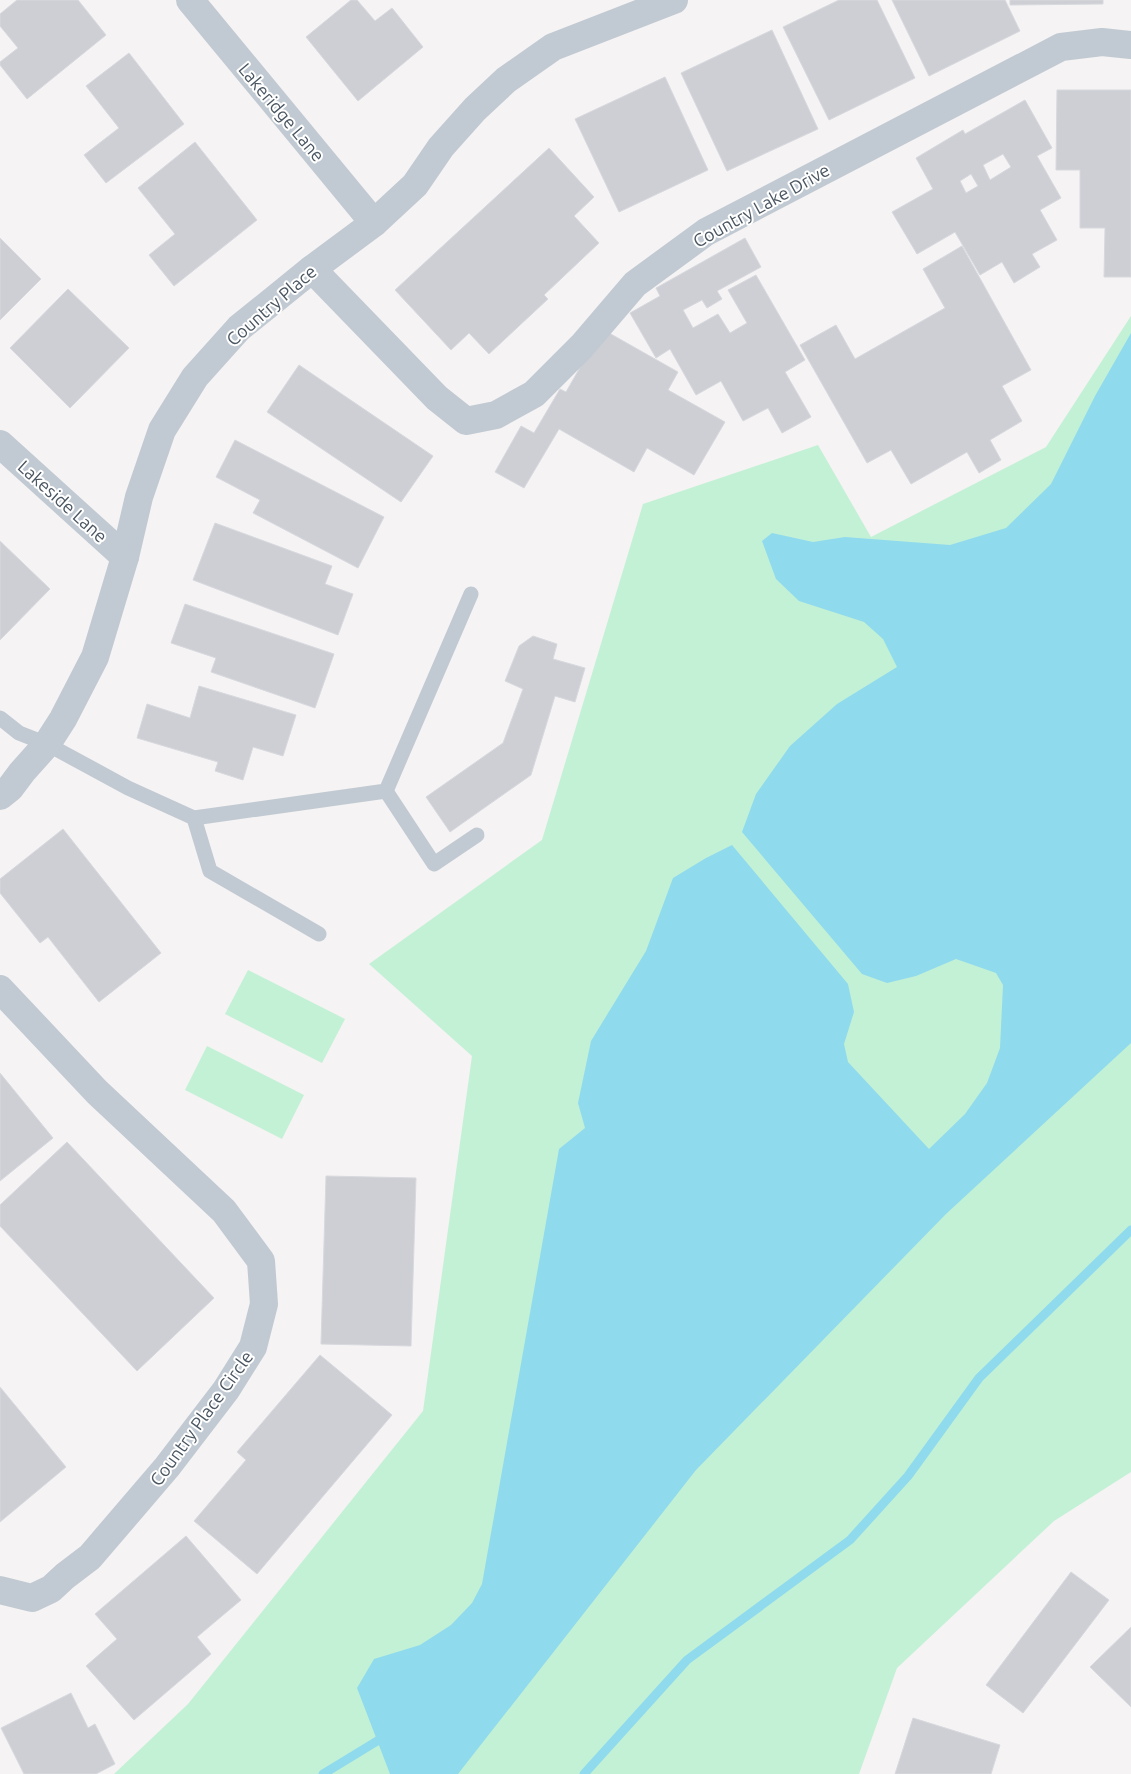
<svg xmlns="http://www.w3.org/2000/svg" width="1131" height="1774" font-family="Ubuntu,sans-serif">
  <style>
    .green { fill: #c3f1d5 }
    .water { fill: #90daee }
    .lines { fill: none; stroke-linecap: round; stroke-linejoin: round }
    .stream { stroke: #90daee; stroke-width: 9 }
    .building { fill: #cdcfd5; stroke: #d7d9de; fill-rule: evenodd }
    .service { stroke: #c1cad2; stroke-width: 15 }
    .minor { stroke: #c1cad2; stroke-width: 28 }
    .labels { text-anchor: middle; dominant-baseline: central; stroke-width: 4; stroke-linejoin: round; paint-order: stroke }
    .street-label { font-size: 18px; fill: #4a5661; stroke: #fff }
  </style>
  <rect width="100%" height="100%" fill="#f5f3f3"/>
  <g class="green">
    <path d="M1131,316V1472L1054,1521L897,1668L859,1774H114L188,1704L423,1411L472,1056L369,964L542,840L643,504L818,445L871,537L1046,447Z"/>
    <path d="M248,970L345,1019L322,1063L225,1014Z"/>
    <path d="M207,1046L304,1095L282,1139L185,1090Z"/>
  </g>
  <path class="water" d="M1131,333V1043L946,1214L696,1470L458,1774H390L357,1688L374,1659L420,1645L451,1625L472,1603L482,1584L559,1149L585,1128L578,1103L591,1041L646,951L673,878L706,858L732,845L848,984L854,1012L844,1044L848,1062L929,1149L965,1114L987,1083L1000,1048L1003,985L996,973L956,959L916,976L887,983L862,974L742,832L756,794L790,746L837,704L897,667L883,639L864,622L799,601L776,579L762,541L772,533L813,542L845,537L950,545L1006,528L1051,484L1095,396Z"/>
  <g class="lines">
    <g class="stream">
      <path d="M323,1774L387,1735"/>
      <path d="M584,1774L687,1660L850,1540L908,1476L979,1378L1131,1230"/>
    </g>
  </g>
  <g class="building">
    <path d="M17,0H78L106,35L27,99L0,65V62L18,48L0,26V14Z"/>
    <path d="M351,0H357L375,21L392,8L423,47L358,101L306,37Z"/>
    <path d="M839,0H877L915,78L829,120L783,27Z"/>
    <path d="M892,0H1005L1020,31L929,76Z"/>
    <path d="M1010,0H1103V4L1010,5Z"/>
    <path d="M772,30L818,129L727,171L681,73Z"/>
    <path d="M129,53L184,124L106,183L84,155L119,128L86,86Z"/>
    <path d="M665,77L708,170L619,212L575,119Z"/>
    <path d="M1057,90H1131V277H1104L1105,228H1080V170H1056Z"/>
    <path d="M1025,100L1052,148L1037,156L1061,198L1040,210L1057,240L1032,254L1040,267L1014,283L1002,262L980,275L955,232L917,254L892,212L933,189L916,158L963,130L965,134ZM1003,154L1011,167L990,180L983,165ZM971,174L978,186L966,193L960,181Z"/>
    <path d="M195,142L257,220L174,286L149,255L175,234L138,188Z"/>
    <path d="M549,148L594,197L574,216L599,243L544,295L548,299L489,354L469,333L451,350L395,290Z"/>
    <path d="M0,238L41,279L0,320Z"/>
    <path d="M745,238L761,267L717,291L722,299L707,308L702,300L683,310L693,328L718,314L730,333L747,323L728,290L756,275L805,360L785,372L811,417L782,433L768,408L743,421L721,381L696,395L670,349L656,358L630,313L660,296L656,288Z"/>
    <path d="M962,246L1031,370L1002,386L1022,421L990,440L1001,460L979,473L967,452L911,484L891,450L867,463L800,345L836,325L855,359L945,308L923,269Z"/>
    <path d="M68,289L129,348L70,408L10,348Z"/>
    <path d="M602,329L678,372L668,390L725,422L694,475L647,448L634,472L559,429L524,488L495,472L521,426L534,433L560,389L566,392Z"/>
    <path d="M299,365L433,456L401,502L267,412Z"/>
    <path d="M235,440L384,517L358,568L253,513L260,500L216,477Z"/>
    <path d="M215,523L332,566L325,584L353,594L338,635L193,580Z"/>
    <path d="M0,541L50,589L0,640Z"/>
    <path d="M185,604L334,654L315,708L211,672L216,658L171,643Z"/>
    <path d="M533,636L557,644L553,659L585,668L575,702L555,696L531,775L450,832L426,797L503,743L523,689L505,681L519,646Z"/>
    <path d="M199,686L296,715L283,756L253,747L243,780L215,771L218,762L137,738L147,704L190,718Z"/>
    <path d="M63,829L161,953L99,1002L48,937L40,943L0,893V879Z"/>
    <path d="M0,1073L53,1138L0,1181Z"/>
    <path d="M67,1142L214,1298L137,1371L0,1226V1205Z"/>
    <path d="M326,1176L416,1178L411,1346L321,1344Z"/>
    <path d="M320,1355L392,1415L257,1574L194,1521L246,1460L237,1452Z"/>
    <path d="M0,1387L66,1467L0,1522Z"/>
    <path d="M186,1536L241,1600L197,1637L211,1654L134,1720L86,1666L117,1639L95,1614Z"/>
    <path d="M1071,1572L1109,1600L1023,1713L986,1685Z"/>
    <path d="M1131,1627V1707L1090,1667Z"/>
    <path d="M71,1693L88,1728L95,1724L115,1764L96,1774H24L1,1728Z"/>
    <path d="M913,1718L1000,1745L991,1774H895Z"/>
  </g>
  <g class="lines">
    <g class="service">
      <path d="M0,718L19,733L47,744L128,788L194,818L386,791L471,594"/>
      <path d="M386,791L434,864L477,835"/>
      <path d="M194,818L210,871L319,934"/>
    </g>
    <g class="minor">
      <path d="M190,0L374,223"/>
      <path d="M312,269L437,398L466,421L496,415L534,394L582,346L635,284L706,232L1061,47L1102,42L1131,45"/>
      <path d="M0,444L125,557"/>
      <path d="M0,796L10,788L22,772L47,744L63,719L95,657L125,557L139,497L162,430L195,377L239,328L312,269L374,223L415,185L441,147L475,109L506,80L553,47L674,0"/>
      <path d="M0,989L97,1092L224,1211L261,1261L264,1304L253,1347L226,1390L167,1467L90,1557L65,1576L51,1589L32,1598L0,1590"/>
    </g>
  </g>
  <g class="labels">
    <g class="street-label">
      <text transform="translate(282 112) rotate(50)">Lakeridge Lane</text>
      <text transform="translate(761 205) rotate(-29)">Country Lake Drive</text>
      <text transform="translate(271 305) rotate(-41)">Country Place</text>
      <text transform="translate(63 501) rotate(42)">Lakeside Lane</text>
      <text transform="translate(201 1418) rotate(-54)">Country Place Circle</text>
    </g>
  </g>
</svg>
